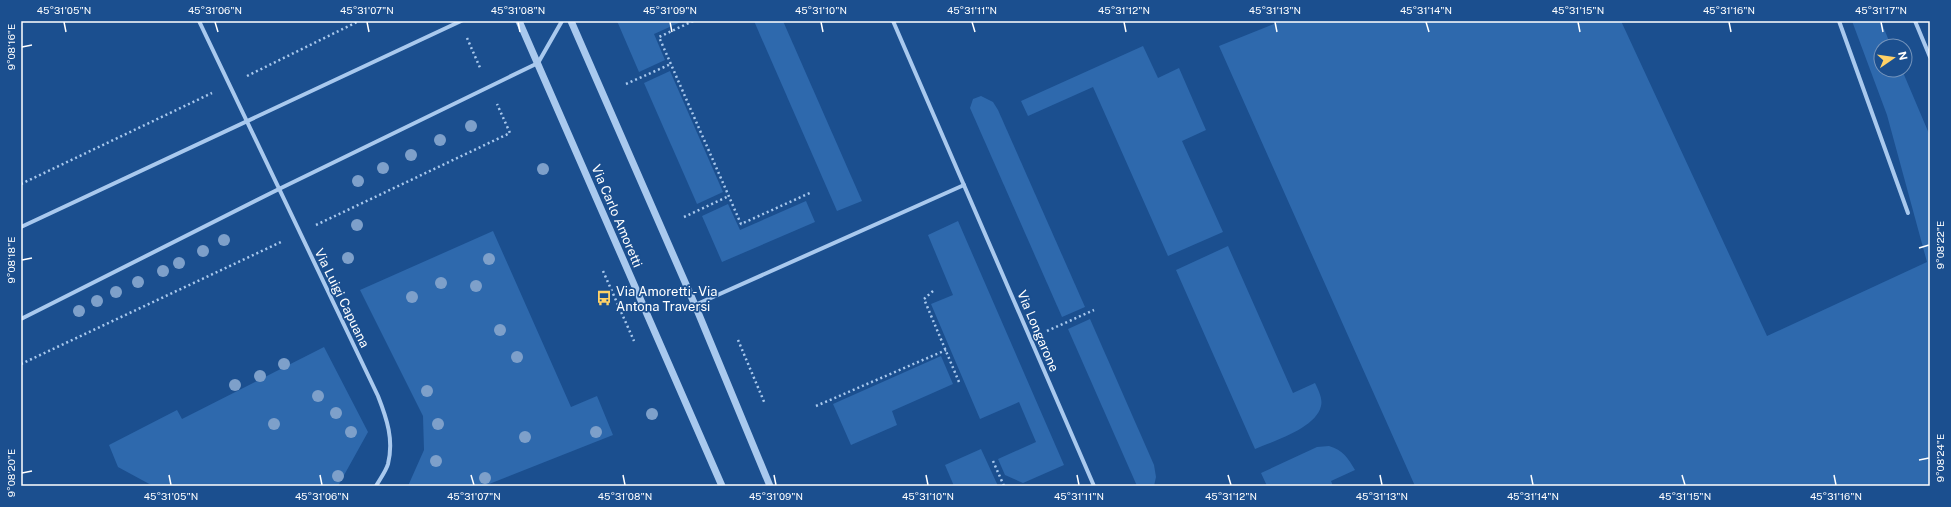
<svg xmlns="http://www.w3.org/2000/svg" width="1951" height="507" font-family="'Public Sans',sans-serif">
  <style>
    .green { fill: #2e69ad }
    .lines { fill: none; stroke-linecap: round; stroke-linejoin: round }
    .path { stroke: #a9c9ee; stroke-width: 2.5; stroke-dasharray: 2 3; stroke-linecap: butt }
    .minor { stroke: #a9c9ee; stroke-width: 4 }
    .tertiary { stroke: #a9c9ee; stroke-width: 7 }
    .tree { fill: #7ea0ca }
    .ticks { fill: none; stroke: #fff; stroke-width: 1.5 }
    .labels { text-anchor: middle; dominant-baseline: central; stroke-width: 3.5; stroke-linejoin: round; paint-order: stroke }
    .street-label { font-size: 13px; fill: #fff; stroke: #1b4f8f }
    .poi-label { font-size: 13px; fill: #fff; stroke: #1b4f8f; text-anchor: start }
    .neatline { fill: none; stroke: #fff; stroke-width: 1.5 }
    .ticks-label { font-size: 10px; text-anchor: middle; fill: #fff }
  </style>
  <rect width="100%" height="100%" fill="#1b4f8f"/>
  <g class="green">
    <path d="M617,21H683L654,34L665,60L639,72Z"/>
    <path d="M754,21H783L862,201L837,211Z"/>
    <path d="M1281,21H1621L1767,336L1927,262L1887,115L1852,21H1881L1891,46H1881V70H1902L1930,136V486H1415L1219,46Z"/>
    <path d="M1143,46L1158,78L1179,68L1206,130L1182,141L1223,232L1168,256L1093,87L1028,116L1021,101Z"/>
    <path d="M670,71L723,192L697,204L644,83Z"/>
    <path d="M981,96L993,102L998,110L1085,307L1062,317L970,108L973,99Z"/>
    <path d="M806,201L815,222L722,262L702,216L728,204L740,230Z"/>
    <path d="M958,221L1064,465L1023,483L1005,475L998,459L1036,442L1019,402L980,419L931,304L953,295L928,235Z"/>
    <path d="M493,231L571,407L597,396L613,435L484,486H408L424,450L423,416L360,290Z"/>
    <path d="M1228,246L1293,393L1315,383C1318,389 1323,399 1321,406C1316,428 1274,441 1255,449L1176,270Z"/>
    <path d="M1090,319L1154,465L1156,477L1154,486H1137L1068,329Z"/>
    <path d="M324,347L368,432L338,486H153L118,467L109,445L177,410L182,419Z"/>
    <path d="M941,356L953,384L892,411L897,425L851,445L833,404Z"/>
    <path d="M1329,446C1343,450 1348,458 1355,470L1331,481L1333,486H1267L1261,473L1317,447Z"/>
    <path d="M981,449L998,486H954L945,465Z"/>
  </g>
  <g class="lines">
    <g class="path">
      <path d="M693,21L659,37L741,224L812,192"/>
      <path d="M467,38L481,70"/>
      <path d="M247,76L359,21"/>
      <path d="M626,84L671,64"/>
      <path d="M21,184L212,93"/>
      <path d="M684,217L729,196"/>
      <path d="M316,225L510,133L497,104"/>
      <path d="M603,271L634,341"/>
      <path d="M933,291L924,299L959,382"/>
      <path d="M1047,331L1094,310"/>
      <path d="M738,340L765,404"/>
      <path d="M21,364L283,241"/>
      <path d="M816,406L946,350"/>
      <path d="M993,461L1004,486"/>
    </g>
    <g class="minor">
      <path d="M199,21L378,396C387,419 394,440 388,464C386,471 380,479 376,486"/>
      <path d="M893,21L1094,486"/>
      <path d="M1839,21L1908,213"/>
      <path d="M1915,21L1930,57"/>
      <path d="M21,227L461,21"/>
      <path d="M695,305L964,185"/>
      <path d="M21,319L279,189L538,63L562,21"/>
    </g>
    <g class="tertiary">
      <path d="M519,21L722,486"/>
      <path d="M571,21L695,305L770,486"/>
    </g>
  </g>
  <g class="tree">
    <circle cx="471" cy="126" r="6"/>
    <circle cx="440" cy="140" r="6"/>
    <circle cx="411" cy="155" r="6"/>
    <circle cx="383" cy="168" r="6"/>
    <circle cx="543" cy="169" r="6"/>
    <circle cx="358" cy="181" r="6"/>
    <circle cx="357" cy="225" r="6"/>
    <circle cx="224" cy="240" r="6"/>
    <circle cx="203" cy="251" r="6"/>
    <circle cx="348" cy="258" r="6"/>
    <circle cx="489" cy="259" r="6"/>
    <circle cx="179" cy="263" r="6"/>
    <circle cx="163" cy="271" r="6"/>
    <circle cx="138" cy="282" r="6"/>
    <circle cx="441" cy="283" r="6"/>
    <circle cx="476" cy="286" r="6"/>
    <circle cx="116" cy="292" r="6"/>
    <circle cx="412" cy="297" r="6"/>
    <circle cx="97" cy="301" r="6"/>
    <circle cx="79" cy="311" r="6"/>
    <circle cx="500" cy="330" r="6"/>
    <circle cx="517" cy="357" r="6"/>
    <circle cx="284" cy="364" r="6"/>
    <circle cx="260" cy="376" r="6"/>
    <circle cx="235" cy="385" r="6"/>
    <circle cx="427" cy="391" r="6"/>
    <circle cx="318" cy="396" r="6"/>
    <circle cx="336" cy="413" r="6"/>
    <circle cx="652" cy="414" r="6"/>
    <circle cx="274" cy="424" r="6"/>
    <circle cx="438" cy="424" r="6"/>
    <circle cx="351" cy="432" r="6"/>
    <circle cx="596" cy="432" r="6"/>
    <circle cx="525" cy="437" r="6"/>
    <circle cx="436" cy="461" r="6"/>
    <circle cx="338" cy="476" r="6"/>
    <circle cx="485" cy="478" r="6"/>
  </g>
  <path class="ticks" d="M64,22L66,32M215,22L218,32M367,22L369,32M518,22L520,32M670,22L672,32M821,22L823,32M972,22L975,32M1124,22L1126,32M1275,22L1277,32M1426,22L1429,32M1578,22L1580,32M1729,22L1731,32M1881,22L1883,32M22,47L32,45M1919,248L1929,245M22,260L32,258M1919,460L1929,458M22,473L32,471M169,475L171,485M320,475L322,485M471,475L474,485M623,475L625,485M774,475L776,485M926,475L928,485M1077,475L1079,485M1228,475L1231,485M1380,475L1382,485M1531,475L1533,485M1682,475L1685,485M1834,475L1836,485"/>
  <defs>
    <g id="bus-bare" transform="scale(1.2)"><path d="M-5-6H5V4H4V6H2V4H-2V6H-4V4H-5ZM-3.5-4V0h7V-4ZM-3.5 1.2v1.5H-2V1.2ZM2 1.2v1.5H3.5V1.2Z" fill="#ffd166" stroke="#1b4f8f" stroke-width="2.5" paint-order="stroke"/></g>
  </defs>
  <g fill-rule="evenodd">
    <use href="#bus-bare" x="604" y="298"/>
  </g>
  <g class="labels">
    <g class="street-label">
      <text transform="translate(617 216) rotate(67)">Via Carlo Amoretti</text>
      <text transform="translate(342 298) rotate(64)">Via Luigi Capuana</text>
      <text transform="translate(1038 331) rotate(67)">Via Longarone</text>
    </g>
    <g class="poi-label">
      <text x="616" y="291">Via Amoretti - Via<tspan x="616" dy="15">Antona Traversi</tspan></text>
    </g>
  </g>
  <rect width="1951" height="507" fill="none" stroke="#1b4f8f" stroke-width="44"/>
  <g transform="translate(1893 58) rotate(77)"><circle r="19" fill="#1b4f8f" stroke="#7695bc"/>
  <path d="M0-3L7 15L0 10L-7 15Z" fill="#ffd166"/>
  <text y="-6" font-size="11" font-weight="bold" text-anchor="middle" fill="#ffffff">N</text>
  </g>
  <rect x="22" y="22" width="1907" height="463" class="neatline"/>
  <g class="ticks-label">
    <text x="64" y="14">45°31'05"N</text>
    <text x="215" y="14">45°31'06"N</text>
    <text x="367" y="14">45°31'07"N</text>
    <text x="518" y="14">45°31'08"N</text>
    <text x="670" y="14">45°31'09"N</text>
    <text x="821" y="14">45°31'10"N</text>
    <text x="972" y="14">45°31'11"N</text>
    <text x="1124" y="14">45°31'12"N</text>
    <text x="1275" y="14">45°31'13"N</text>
    <text x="1426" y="14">45°31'14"N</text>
    <text x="1578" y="14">45°31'15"N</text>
    <text x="1729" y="14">45°31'16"N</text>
    <text x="1881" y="14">45°31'17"N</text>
    <text transform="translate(11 47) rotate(-90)" y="4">9°08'16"E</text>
    <text transform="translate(1940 245) rotate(-90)" y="4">9°08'22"E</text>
    <text transform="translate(11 260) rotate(-90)" y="4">9°08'18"E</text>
    <text transform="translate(1940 458) rotate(-90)" y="4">9°08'24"E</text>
    <text transform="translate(11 473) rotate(-90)" y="4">9°08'20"E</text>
    <text x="171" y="500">45°31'05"N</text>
    <text x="322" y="500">45°31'06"N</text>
    <text x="474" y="500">45°31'07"N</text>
    <text x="625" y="500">45°31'08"N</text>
    <text x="776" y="500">45°31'09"N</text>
    <text x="928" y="500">45°31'10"N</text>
    <text x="1079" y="500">45°31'11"N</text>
    <text x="1231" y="500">45°31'12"N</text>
    <text x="1382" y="500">45°31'13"N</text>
    <text x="1533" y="500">45°31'14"N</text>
    <text x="1685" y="500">45°31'15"N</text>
    <text x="1836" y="500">45°31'16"N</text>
  </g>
</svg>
